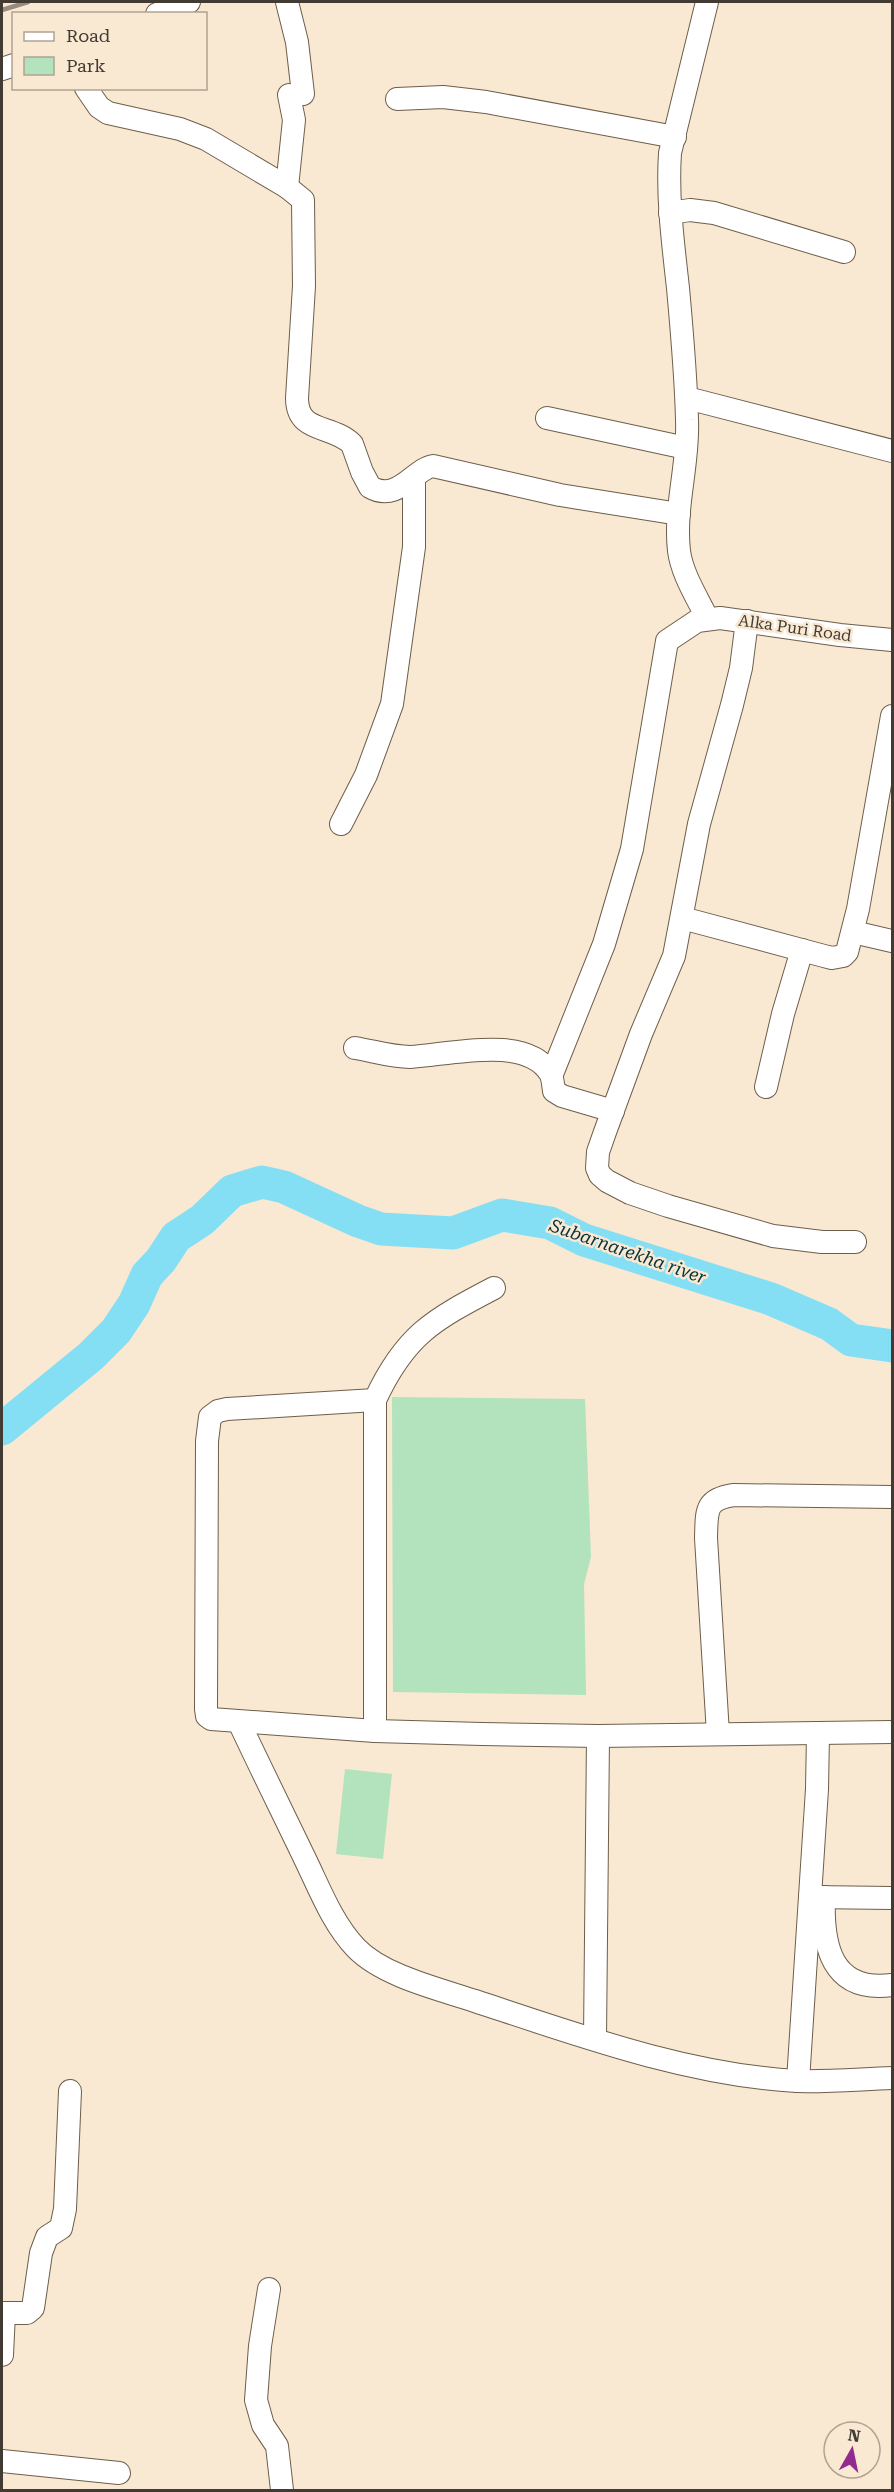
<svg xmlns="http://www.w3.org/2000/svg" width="894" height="2492" font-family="'Roboto Serif',serif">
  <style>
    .green { fill: #b2e3bc }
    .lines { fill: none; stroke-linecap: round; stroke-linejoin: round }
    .river { stroke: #85dff4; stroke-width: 33 }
    .minor-casing { stroke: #6d5e4b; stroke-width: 24 }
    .minor { stroke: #fff; stroke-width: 22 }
    .rail { stroke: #978b7d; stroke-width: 4.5 }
    .labels { text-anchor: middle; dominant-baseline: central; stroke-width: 5; stroke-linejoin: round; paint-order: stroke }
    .street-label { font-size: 16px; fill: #423b33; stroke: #f9e8d2 }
    .water-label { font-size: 18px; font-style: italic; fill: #05333b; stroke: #f9e8d2 }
  </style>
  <rect width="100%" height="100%" fill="#f9e8d2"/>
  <g class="green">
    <path d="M392,1397L585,1399L591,1557L584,1584L586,1695L393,1692Z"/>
    <path d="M345,1769L392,1774L383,1859L336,1854Z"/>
  </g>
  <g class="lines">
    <path class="river" d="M2,1429L91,1356L116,1331L134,1304L147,1275L161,1260L176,1237L202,1220L232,1191L262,1182L284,1187L358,1221L381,1229L453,1233L502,1215L550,1223L584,1240L771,1299L829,1324L851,1340L892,1346"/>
    <g class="minor-casing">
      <g id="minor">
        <path d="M287,2L297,42L303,94"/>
        <path d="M707,2L670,153C667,198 673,243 678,288C682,332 686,376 687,420C689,464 674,507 679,551C682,574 697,597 707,618"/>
        <path d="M157,14L189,2"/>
        <path d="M2,69L14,65"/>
        <path d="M86,88L99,107L108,113L180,129L206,139L287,187L303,200L304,286L297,398C297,434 332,424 352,444L362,472L370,487C398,503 414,469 433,466L560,495L679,514"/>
        <path d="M397,99L443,97L486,102L675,137"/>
        <path d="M287,187L294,120L289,95"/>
        <path d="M670,213L690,210L714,213L844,252"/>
        <path d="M687,398L892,451"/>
        <path d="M547,418L686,448"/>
        <path d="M747,621L741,668L732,705L699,824L674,956L641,1034L605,1132L598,1152L597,1168L600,1175L607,1181L630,1193L668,1206L773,1236L822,1242H855"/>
        <path d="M341,824L366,775L392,704L414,547V479"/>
        <path d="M682,918L824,956L832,958L843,956L847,952L858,909L892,716"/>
        <path d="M853,932L892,941"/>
        <path d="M355,1048C373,1051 392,1057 410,1057C449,1055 526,1034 550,1073C553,1078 553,1085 554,1091L562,1096L613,1111"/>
        <path d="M552,1074L604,944L632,849L667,641L697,621L720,618L840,635L892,640"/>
        <path d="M766,1087L783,1014L802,950"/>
        <path d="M375,1400L227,1409L218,1411L210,1417L207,1441L206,1709L207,1716L211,1719L375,1731L482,1734L598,1736L892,1732"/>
        <path d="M239,1722C261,1769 284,1815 306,1861C320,1890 333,1924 356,1948C383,1976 439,1989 475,2001C578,2035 688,2075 797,2081C829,2082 861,2079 892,2078"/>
        <path d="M375,1731V1400C405,1335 433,1320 494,1288"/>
        <path d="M718,1734L706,1538C707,1512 704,1499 734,1495L892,1497"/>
        <path d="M810,1897L892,1898"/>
        <path d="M824,1897C822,1945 831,1993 892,1985"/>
        <path d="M595,2039L598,1736"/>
        <path d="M798,2081L817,1789L818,1734"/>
        <path d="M269,2289L260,2346L256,2400L263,2425L277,2446L282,2490"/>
        <path d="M2,2313H27L33,2308L41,2253L47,2237L61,2228L65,2209L70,2091"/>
        <path d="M2,2355L4,2313"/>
        <path d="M2,2461L119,2473"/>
      </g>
    </g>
    <use href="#minor" class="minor"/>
    <path class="rail" d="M2,10L28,2"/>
  </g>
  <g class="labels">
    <g class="street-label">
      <text transform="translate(795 628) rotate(8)">Alka Puri Road</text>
    </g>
    <g class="water-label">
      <text transform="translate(628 1251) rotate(19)">Subarnarekha river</text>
    </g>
  </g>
  <rect width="894" height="2492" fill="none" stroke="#423b33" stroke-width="6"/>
  <rect x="12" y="12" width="195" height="78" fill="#f9e8d2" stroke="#b0a392" stroke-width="1.5"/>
  <rect x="24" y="32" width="30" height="9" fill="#ffffff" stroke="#b0a392" stroke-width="1.5"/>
  <text x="66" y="42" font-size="18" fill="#423b33">Road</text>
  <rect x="24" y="57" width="30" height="18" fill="#b2e3bc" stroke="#b0a392" stroke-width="1.5"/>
  <text x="66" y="72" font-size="18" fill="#423b33">Park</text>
  <g transform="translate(852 2450) rotate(9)"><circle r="28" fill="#f9e8d2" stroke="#b0a392" stroke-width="1.5"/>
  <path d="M0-4.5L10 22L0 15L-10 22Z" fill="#932a8d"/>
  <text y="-9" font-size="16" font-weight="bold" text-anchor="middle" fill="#423b33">N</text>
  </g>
</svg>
